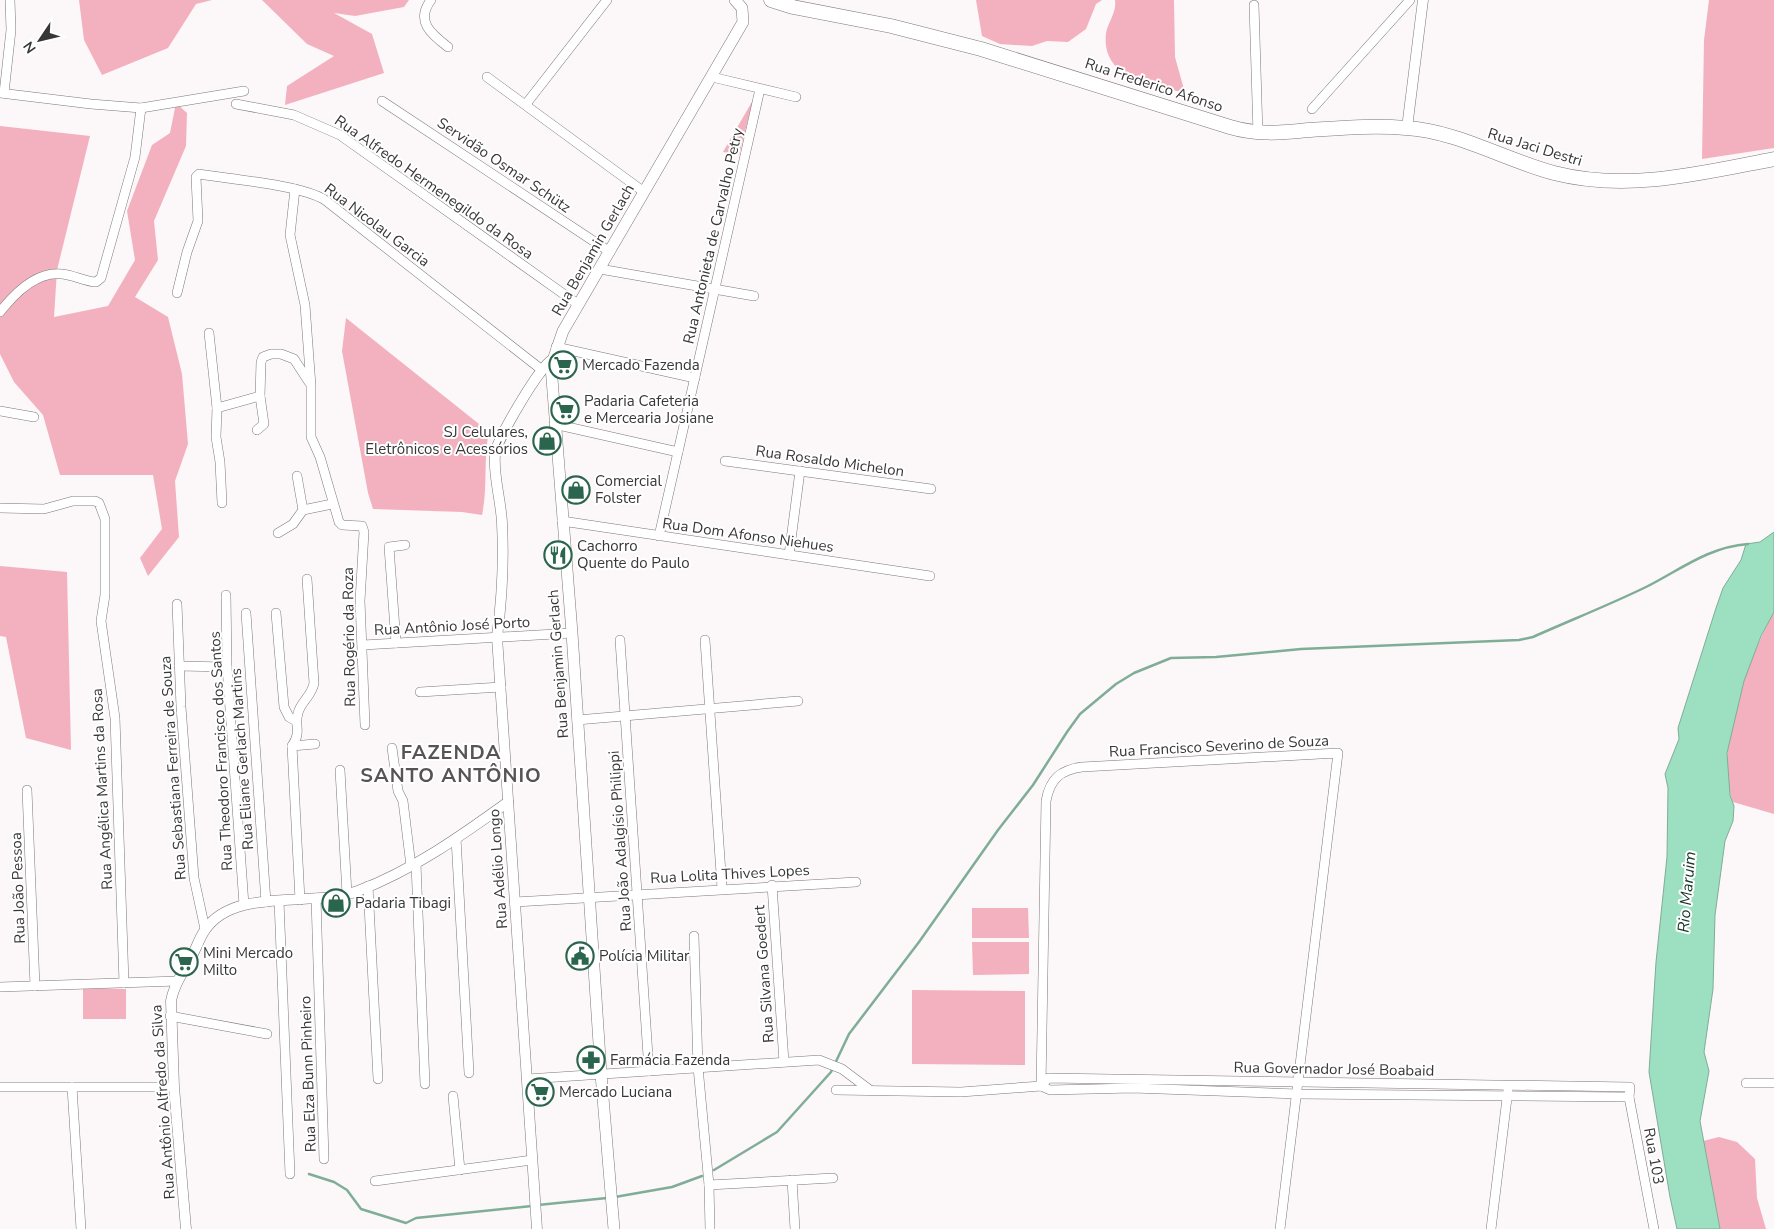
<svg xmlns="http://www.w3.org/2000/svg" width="1774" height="1229" font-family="'Nunito Sans',sans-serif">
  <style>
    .green { fill: #f3b1bf }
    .water { fill: #9ddfc1; stroke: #7fad98 }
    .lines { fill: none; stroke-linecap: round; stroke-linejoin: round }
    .stream { stroke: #7fad98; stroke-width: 2.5 }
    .minor-casing { stroke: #7c7879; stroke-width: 10 }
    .tertiary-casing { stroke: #7c7879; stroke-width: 11 }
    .secondary-casing { stroke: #7c7879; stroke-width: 12 }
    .primary-casing { stroke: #7c7879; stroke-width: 15 }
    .minor { stroke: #fff; stroke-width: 9 }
    .tertiary { stroke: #fff; stroke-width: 10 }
    .secondary { stroke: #fff; stroke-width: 11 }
    .primary { stroke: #fff; stroke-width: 14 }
    .labels { text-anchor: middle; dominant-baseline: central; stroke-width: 4; stroke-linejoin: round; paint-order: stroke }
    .street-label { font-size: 15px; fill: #383737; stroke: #fff }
    .poi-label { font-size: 15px; fill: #383737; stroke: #fff; text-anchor: start }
    .water-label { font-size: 16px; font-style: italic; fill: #143226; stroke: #fff }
    .district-label { font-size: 20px; font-weight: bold; letter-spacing: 1px; fill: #585455; stroke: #fff }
  </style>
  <rect width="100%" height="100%" fill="#fcf7f8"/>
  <g class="green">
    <path d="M79,0H212L196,4L168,48L102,75L84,40Z"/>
    <path d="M262,0H409L404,7L355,16L334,13L372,34L384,73L285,105L287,86L334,56L307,44Z"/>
    <path d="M976,0H1102L1096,4L1086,29L1068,42L1047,41L1032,46L1000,44L982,36Z"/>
    <path d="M1115,0H1174L1175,57L1185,93C1150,84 1101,79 1106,33C1108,22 1117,12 1115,0Z"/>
    <path d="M1709,0H1774V148L1702,159L1704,40Z"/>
    <path d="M753,100L739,155L723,152Z"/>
    <path d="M176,103L187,113L186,146L154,221L158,260L135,297L168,317L182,374L188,444L175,481L179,537L148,576L140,558L162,529L153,475H60L43,415L14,382L0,354V126L90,136L57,270L54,317L108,306L135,260L127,211L152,145L170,133Z"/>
    <path d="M346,318L489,432C483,460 488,487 482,515L462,512L373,509L368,493L342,351Z"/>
    <path d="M0,566L67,572L71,750L26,738L6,637L0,636Z"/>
    <path d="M1774,612V814L1733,802C1713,750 1748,659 1774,612Z"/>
    <path d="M972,908H1028L1029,938H972Z"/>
    <path d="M972,942H1029V974L973,975Z"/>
    <path d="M83,988L126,989V1019H83Z"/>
    <path d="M912,990L1025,991V1065L912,1064Z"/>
    <path d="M1719,1137L1737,1142L1755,1159L1757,1198L1766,1229H1720L1703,1141Z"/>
  </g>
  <path class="water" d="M1774,532V612L1761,636L1744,681L1727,753L1730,795L1734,806L1733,821L1725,841L1715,915L1713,989L1704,1052L1709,1071L1700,1121L1720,1229H1677L1670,1197L1649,1072L1656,962L1667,857L1668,788L1665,774L1679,739L1678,728L1716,608L1723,588L1741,560L1746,544L1760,542Z"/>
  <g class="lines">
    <g class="stream">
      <path d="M714,1170L777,1132L831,1072L849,1034L919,942L998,830L1033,785L1067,732L1080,714L1116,684L1134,673L1171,658L1216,657L1301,649L1519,640L1533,637C1571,620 1609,605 1646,587C1680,570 1708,547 1748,544"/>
      <path d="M309,1174L334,1182L347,1190L361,1209L406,1223L416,1218L532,1206"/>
      <path d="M615,1197L672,1187L702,1176"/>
      <path d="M538,1205L607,1198"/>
    </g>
    <g class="minor-casing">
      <g id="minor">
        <path d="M431,0C415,21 431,34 448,47"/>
        <path d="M1254,5L1258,134"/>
        <path d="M487,77L644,192"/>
        <path d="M712,77L796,97"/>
        <path d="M0,93L91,104L141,108L244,91"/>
        <path d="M4,93L11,30L10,0"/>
        <path d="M382,101L610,252"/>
        <path d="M236,104L294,115L340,135L579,305"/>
        <path d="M526,104L607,0"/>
        <path d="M1312,109L1410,0"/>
        <path d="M295,189L290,235L305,305L311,386V437L320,457L339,522L342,525L362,526L364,532L360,601L365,725"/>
        <path d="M600,269L754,296"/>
        <path d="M177,293L187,252L198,221L196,177L199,174C229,179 302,185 325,200L542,370"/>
        <path d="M0,312C14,294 37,271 62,274C74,275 85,282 96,282L101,278L135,157L141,108"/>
        <path d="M209,333L217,408L216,437L220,462L222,503"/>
        <path d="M556,347L695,378"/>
        <path d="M217,408L260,396L261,362L263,357L271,354H281L294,359L309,382"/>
        <path d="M0,411L34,417"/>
        <path d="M554,424L678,452"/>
        <path d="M257,430L264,424L260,396"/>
        <path d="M725,461L931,489"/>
        <path d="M297,476L303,510"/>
        <path d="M0,508L44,509L73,501H95L99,503L105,519V595L101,621L115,718L124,983"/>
        <path d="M562,521L930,576"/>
        <path d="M278,533L293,524L303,510L332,504"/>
        <path d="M659,536L760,89"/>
        <path d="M789,555L800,471"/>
        <path d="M226,595L227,667L244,905"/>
        <path d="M177,604L181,707L194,878L205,929"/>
        <path d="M246,613L266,902"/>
        <path d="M276,613L284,707L289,717L296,721"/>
        <path d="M620,640L649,1071"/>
        <path d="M705,640L722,888"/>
        <path d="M396,643L389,547L405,545"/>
        <path d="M363,645L572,633"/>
        <path d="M179,666L227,667"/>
        <path d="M420,692L501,687"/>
        <path d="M577,720L798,701"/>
        <path d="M292,746L315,744"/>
        <path d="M392,748L398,791L403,801L411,866"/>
        <path d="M340,770L347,894"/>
        <path d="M27,790L35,986"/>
        <path d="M456,838L469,1073"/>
        <path d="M416,864L425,1084"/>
        <path d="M772,885L784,1062"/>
        <path d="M368,886L378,1079"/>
        <path d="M316,898L324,1159"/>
        <path d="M300,900L292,746C302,731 294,727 298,713C301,701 312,696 314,683L307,579"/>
        <path d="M279,901L290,1174"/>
        <path d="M515,902L856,882"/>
        <path d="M694,936L698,1067L709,1185L710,1229"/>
        <path d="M0,987L178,981"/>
        <path d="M170,1016L267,1034"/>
        <path d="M527,1079L819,1060L842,1069L870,1090"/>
        <path d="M1746,1083H1774"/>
        <path d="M1041,1086L1046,801C1050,779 1060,770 1082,767L1338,753L1280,1229"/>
        <path d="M1041,1086L1048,1078L1630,1087L1629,1097L1654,1229"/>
        <path d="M0,1087H174"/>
        <path d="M72,1087L81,1229"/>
        <path d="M836,1090L961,1092L1041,1086L1050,1090L1133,1088L1297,1094L1629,1097"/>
        <path d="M453,1096L460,1170"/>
        <path d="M792,1180L795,1229"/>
        <path d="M375,1181L532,1160"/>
        <path d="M709,1185L833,1178"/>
        <path d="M1491,1229L1508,1090"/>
      </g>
    </g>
    <g class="tertiary-casing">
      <g id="tertiary">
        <path d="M1407,128L1423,0"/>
        <path d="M186,1229L174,1087L171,1001C174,984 185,969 193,954C197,946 200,937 205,930C234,886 314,908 358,891C413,870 461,836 508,802"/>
        <path d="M537,1229L497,637C502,599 504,561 502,523C501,500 493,476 495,454C497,439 540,366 552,360"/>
      </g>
    </g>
    <g class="secondary-casing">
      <path id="secondary" d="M614,1229L601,1074L572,633L551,366L563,331L743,22L742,8L735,0"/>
    </g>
    <g class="primary-casing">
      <path id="primary" d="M771,0L793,7L891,26L981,49L1230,127C1257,135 1280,133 1308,130C1340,128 1374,125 1406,128C1457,131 1505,160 1554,173C1628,192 1701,173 1774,159"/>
    </g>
    <use href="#minor" class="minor"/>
    <use href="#tertiary" class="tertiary"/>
    <use href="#secondary" class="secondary"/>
    <use href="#primary" class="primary"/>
  </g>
  <defs>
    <g id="supermarket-ring" transform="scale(1.4375)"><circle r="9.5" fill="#fff" stroke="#2b654e" stroke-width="1.5"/><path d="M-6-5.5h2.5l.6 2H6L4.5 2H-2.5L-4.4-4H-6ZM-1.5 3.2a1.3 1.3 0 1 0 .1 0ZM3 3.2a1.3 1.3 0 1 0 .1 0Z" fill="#2b654e"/></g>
    <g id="shop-ring" transform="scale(1.4375)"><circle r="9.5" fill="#fff" stroke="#2b654e" stroke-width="1.5"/><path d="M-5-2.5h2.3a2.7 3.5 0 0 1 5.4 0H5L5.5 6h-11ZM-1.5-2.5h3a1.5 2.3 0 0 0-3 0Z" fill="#2b654e"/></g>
    <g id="restaurant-ring" transform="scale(1.4375)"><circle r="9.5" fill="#fff" stroke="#2b654e" stroke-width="1.5"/><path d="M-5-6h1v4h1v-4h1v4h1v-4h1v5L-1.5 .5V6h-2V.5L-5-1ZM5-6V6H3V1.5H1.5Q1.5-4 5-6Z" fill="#2b654e"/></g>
    <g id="civic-ring" transform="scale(1.4375)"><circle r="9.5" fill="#fff" stroke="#2b654e" stroke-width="1.5"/><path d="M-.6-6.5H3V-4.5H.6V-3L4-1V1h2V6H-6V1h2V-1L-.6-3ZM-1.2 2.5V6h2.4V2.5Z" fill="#2b654e"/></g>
    <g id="pharmacy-ring" transform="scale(1.4375)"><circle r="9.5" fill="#fff" stroke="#2b654e" stroke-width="1.5"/><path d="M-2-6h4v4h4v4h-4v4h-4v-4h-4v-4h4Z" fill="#2b654e"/></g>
  </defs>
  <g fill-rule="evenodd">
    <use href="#supermarket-ring" x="563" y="365"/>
    <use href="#supermarket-ring" x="565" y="410"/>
    <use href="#shop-ring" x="547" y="441"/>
    <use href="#shop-ring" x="576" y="490"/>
    <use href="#restaurant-ring" x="558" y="555"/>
    <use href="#shop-ring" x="336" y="903"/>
    <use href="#civic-ring" x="580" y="956"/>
    <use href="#supermarket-ring" x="184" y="962"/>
    <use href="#pharmacy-ring" x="591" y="1060"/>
    <use href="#supermarket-ring" x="540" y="1092"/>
  </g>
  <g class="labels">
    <g class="street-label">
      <text transform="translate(1154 85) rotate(18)">Rua Frederico Afonso</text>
      <text transform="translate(1535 147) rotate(17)">Rua Jaci Destri</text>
      <text transform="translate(504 165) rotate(34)">Servidão Osmar Schütz</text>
      <text transform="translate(434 187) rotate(35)">Rua Alfredo Hermenegildo da Rosa</text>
      <text transform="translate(377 225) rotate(37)">Rua Nicolau Garcia</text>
      <text transform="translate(713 236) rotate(-77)">Rua Antonieta de Carvalho Petry</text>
      <text transform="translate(593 250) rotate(-60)">Rua Benjamin Gerlach</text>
      <text transform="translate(830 461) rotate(8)">Rua Rosaldo Michelon</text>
      <text transform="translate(748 535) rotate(8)">Rua Dom Afonso Niehues</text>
      <text transform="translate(452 626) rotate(-3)">Rua Antônio José Porto</text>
      <text transform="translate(349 637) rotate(-91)">Rua Rogério da Roza</text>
      <text transform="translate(558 664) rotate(-94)">Rua Benjamin Gerlach</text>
      <text transform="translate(1219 746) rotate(-3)">Rua Francisco Severino de Souza</text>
      <text transform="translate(221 751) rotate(-93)">Rua Theodoro Francisco dos Santos</text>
      <text transform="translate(242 759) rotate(-94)">Rua Eliane Gerlach Martins</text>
      <text transform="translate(173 768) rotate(-94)">Rua Sebastiana Ferreira de Souza</text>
      <text transform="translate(102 789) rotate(-93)">Rua Angélica Martins da Rosa</text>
      <text transform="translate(620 841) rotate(-94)">Rua João Adalgísio Philippi</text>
      <text transform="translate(498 869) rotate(-94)">Rua Adélio Longo</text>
      <text transform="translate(730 874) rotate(-3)">Rua Lolita Thives Lopes</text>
      <text transform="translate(18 888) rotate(-92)">Rua João Pessoa</text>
      <text transform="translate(764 974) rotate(-94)">Rua Silvana Goedert</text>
      <text transform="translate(1334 1069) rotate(1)">Rua Governador José Boabaid</text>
      <text transform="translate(308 1074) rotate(-92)">Rua Elza Bunn Pinheiro</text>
      <text transform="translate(163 1102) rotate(-94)">Rua Antônio Alfredo da Silva</text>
      <text transform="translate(1654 1156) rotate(80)">Rua 103</text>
    </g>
    <g class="poi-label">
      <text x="582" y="365">Mercado Fazenda</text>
      <text x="584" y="401">Padaria Cafeteria<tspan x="584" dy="17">e Mercearia Josiane</tspan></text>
      <text x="528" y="432" text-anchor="end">SJ Celulares,<tspan x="528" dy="17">Eletrônicos e Acessórios</tspan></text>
      <text x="595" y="481">Comercial<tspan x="595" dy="17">Folster</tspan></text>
      <text x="577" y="546">Cachorro<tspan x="577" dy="17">Quente do Paulo</tspan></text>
      <text x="355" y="903">Padaria Tibagi</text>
      <text x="203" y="953">Mini Mercado<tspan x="203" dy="17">Milto</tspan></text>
      <text x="599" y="956">Polícia Militar</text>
      <text x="610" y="1060">Farmácia Fazenda</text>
      <text x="559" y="1092">Mercado Luciana</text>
    </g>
    <g class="water-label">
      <text transform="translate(1687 892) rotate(-85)">Rio Maruim</text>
    </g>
    <g class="district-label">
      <text x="451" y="752">FAZENDA<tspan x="451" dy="23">SANTO ANTÔNIO</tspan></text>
    </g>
  </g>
  <g transform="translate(40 40) rotate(235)" stroke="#ffffff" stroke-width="4" paint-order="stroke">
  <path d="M0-4L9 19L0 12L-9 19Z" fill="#383737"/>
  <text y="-8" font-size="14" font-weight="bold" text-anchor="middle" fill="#383737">N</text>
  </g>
</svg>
